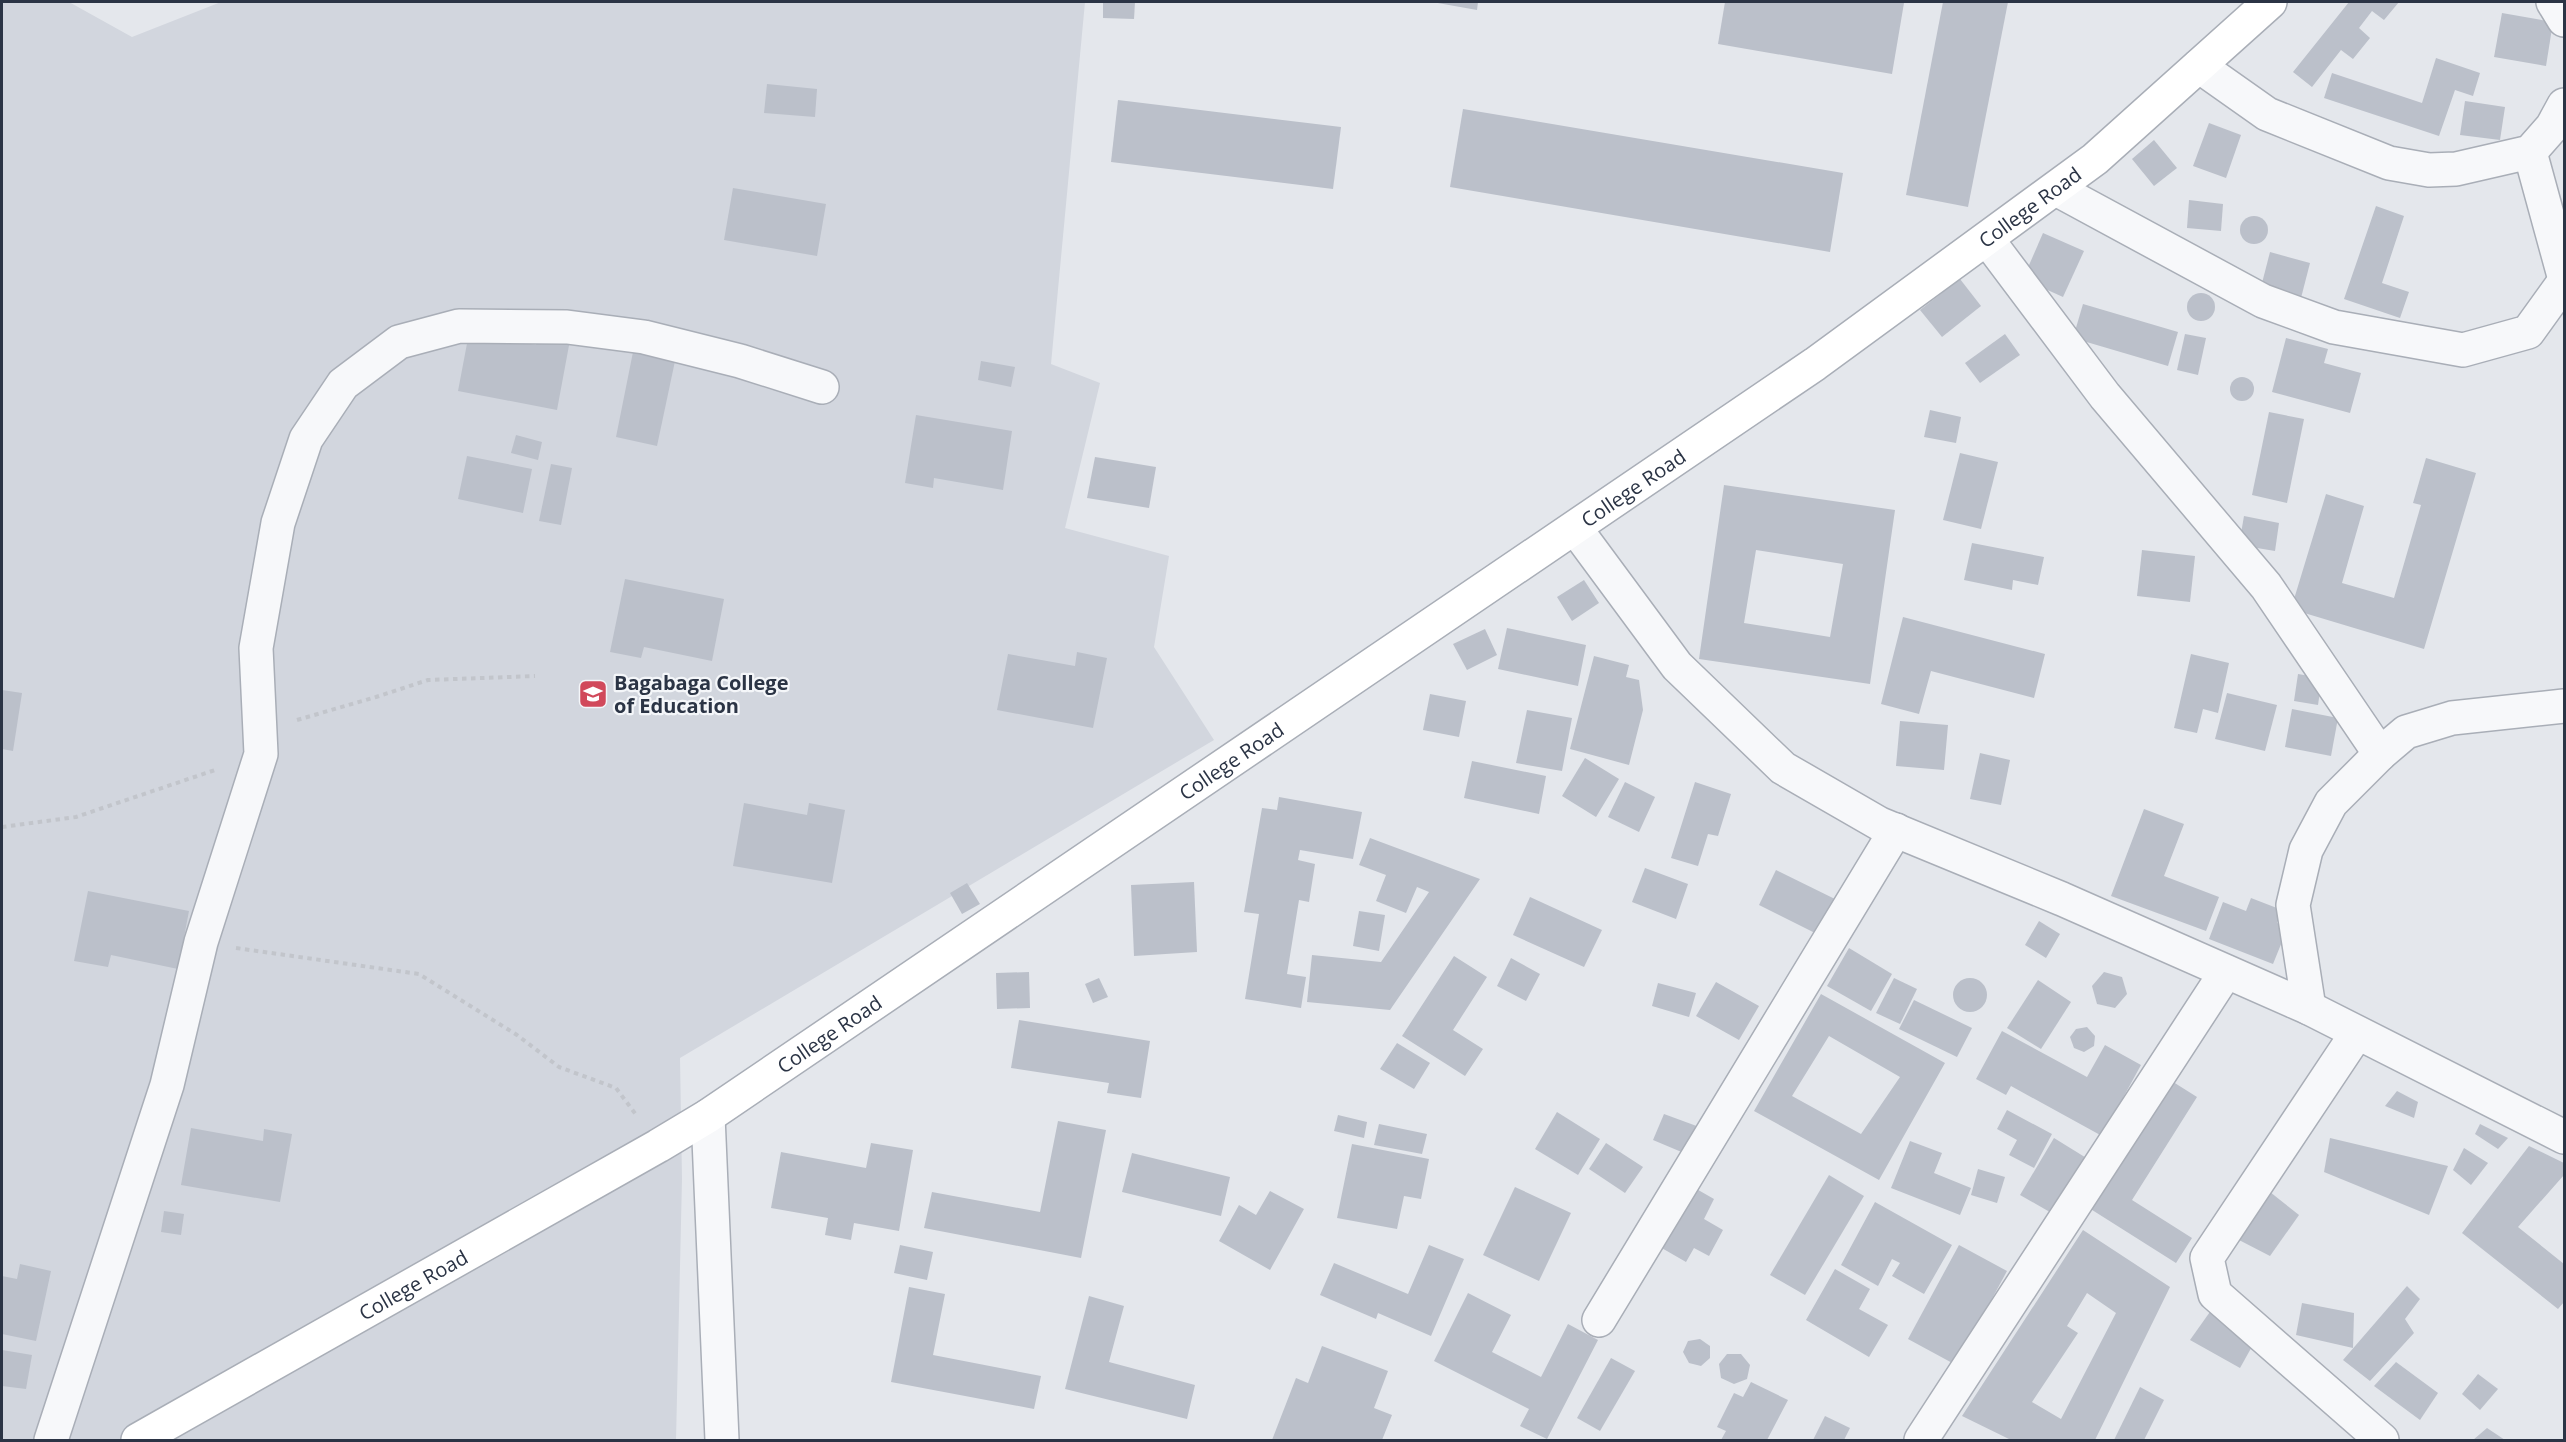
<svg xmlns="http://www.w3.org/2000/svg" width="2566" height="1442" font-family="'Open Sans',sans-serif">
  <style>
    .built { fill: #d2d6de }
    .building { fill: #bbc0ca; fill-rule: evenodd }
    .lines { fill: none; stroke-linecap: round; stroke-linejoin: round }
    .street-casing { stroke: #a9aeb7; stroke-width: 36 }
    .secondary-casing { stroke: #a9aeb7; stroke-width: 36 }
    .path { stroke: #c2c5cb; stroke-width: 4; stroke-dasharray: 4.5 4.5; stroke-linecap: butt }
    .street { stroke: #f7f8fa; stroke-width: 33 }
    .secondary { stroke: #fff; stroke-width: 33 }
    .labels { text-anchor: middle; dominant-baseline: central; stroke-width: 4.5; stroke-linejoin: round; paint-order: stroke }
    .street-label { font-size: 20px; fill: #2b3445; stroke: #f4f6f9 }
    .poi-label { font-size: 20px; font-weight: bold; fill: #2b3445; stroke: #f4f6f9; text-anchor: start }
  </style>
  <rect width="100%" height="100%" fill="#e4e7ec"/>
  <path class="built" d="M2,2H69L132,37L221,2H1085L1051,364L1100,383L1065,528L1169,556L1154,647L1214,740L680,1058L682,1179L676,1440H2Z"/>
  <g class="building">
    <path d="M1103,2H1135L1134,19L1103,18Z"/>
    <path d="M1432,2H1478L1477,10Z"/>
    <path d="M1725,2H1892L1904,3L1892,74L1718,44Z"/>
    <path d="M1943,2H2008L1968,207L1906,195Z"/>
    <path d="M2349,2H2399L2384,20L2372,11L2359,28L2370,38L2353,59L2341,50L2312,87L2293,72Z"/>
    <path d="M2502,13L2553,22L2546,66L2494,57Z"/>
    <path d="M2436,58L2480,73L2473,96L2455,90L2439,136L2324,98L2332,73L2422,103Z"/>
    <path d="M767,84L817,89L815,117L764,113Z"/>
    <path d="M1118,100L1341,127L1333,189L1111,162Z"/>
    <path d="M2465,101L2505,107L2500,140L2460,135Z"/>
    <path d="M1463,109L1843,173L1830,252L1450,187Z"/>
    <path d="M2209,123L2241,135L2226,178L2193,166Z"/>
    <path d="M2154,140L2177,168L2154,186L2132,159Z"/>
    <path d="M733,188L826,204L817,256L724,240Z"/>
    <path d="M2189,200L2223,204L2221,231L2187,228Z"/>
    <path d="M2376,206L2404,216L2382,283L2409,292L2400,318L2344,299Z"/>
    <circle cx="2254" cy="230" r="14"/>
    <path d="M2043,233L2084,251L2063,297L2023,279Z"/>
    <path d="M2270,252L2310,263L2301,298L2261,287Z"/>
    <path d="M1960,279L1981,306L1942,337L1920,310Z"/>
    <circle cx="2201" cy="307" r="14"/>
    <path d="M2083,304L2178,332L2168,366L2073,338Z"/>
    <path d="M469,333L536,345L539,334L570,340L557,410L458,391Z"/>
    <path d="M2005,334L2020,355L1980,383L1965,363Z"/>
    <path d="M2185,334L2206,338L2198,375L2177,370Z"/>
    <path d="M2286,338L2328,349L2324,363L2361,373L2350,413L2272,392Z"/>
    <path d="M633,352L675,361L657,446L616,437Z"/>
    <path d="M981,361L1015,367L1011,387L978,380Z"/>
    <circle cx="2242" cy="389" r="12"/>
    <path d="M1930,410L1961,417L1956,443L1924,437Z"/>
    <path d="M2269,412L2304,419L2287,503L2252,495Z"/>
    <path d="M916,415L1012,431L1003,490L934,478L933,488L905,483Z"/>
    <path d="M516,435L542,442L538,460L511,453Z"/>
    <path d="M1960,453L1998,462L1981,529L1943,520Z"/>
    <path d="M467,456L532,469L523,513L458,499Z"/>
    <path d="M1095,457L1156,467L1149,508L1087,498Z"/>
    <path d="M2426,458L2476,473L2424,649L2291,609L2326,494L2364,506L2342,583L2394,598L2421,505L2413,503Z"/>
    <path d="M551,464L572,468L561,525L539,521Z"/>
    <path d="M1724,485L1895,510L1870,684L1699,659ZM1756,550L1843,564L1830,637L1744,623Z"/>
    <path d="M2244,516L2279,523L2275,551L2239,545Z"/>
    <path d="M1972,543L2044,557L2038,585L2013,580L2012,590L1964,580Z"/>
    <path d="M2142,550L2195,556L2190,602L2137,596Z"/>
    <path d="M625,579L724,599L712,661L644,647L641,658L610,652Z"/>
    <path d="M1584,580L1599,603L1572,621L1557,597Z"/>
    <path d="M1903,617L2045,654L2034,698L1931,671L1919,714L1881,704Z"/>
    <path d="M1507,628L1586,645L1578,686L1498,669Z"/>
    <path d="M1485,629L1497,655L1467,670L1453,644Z"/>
    <path d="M1077,652L1107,658L1093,728L997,710L1008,654L1075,666Z"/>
    <path d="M2191,654L2229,663L2218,713L2203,709L2197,733L2174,728Z"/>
    <path d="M1594,656L1629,665L1626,677L1639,680L1643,710L1629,765L1570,749Z"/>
    <path d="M2298,674L2322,678L2318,705L2294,701Z"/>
    <path d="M2,690L22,693L13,751L2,749Z"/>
    <path d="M2227,693L2277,705L2265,751L2215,739Z"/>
    <path d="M1430,694L1466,701L1459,737L1423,730Z"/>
    <path d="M2292,709L2338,718L2331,756L2285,747Z"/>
    <path d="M1527,710L1572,718L1562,771L1516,763Z"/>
    <path d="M1900,721L1948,725L1944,770L1896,766Z"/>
    <path d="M1980,753L2010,760L2001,805L1970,799Z"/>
    <path d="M1585,758L1619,779L1596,817L1562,796Z"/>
    <path d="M1472,761L1546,776L1539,814L1464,798Z"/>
    <path d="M1625,782L1655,797L1639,832L1608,817Z"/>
    <path d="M1695,782L1731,794L1718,836L1708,834L1698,866L1671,858Z"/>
    <path d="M1279,797L1362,812L1353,859L1300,850L1298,860L1315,864L1309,902L1299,900L1287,974L1306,977L1301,1008L1245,999L1259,914L1244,912L1262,808L1277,810Z"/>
    <path d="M744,803L807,815L809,803L845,810L832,883L733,866Z"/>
    <path d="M2144,809L2184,824L2164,876L2219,897L2206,931L2111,896Z"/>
    <path d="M1370,838L1480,879L1390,1010L1307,1002L1312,955L1381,962L1429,892L1417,887L1406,913L1376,901L1386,875L1359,865Z"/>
    <path d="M1645,868L1688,884L1676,919L1632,902Z"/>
    <path d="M1776,870L1839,901L1821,936L1759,905Z"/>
    <path d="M1194,882L1197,952L1134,956L1131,885Z"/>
    <path d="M967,883L980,904L962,914L950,893Z"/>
    <path d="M88,891L189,911L178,969L111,955L108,967L74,961Z"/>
    <path d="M1530,897L1602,930L1584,967L1513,935Z"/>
    <path d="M2251,898L2282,910L2277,923L2288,927L2273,964L2209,939L2223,902L2246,911Z"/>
    <path d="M1359,911L1385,915L1379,951L1353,946Z"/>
    <path d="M2039,921L2060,934L2046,958L2025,945Z"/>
    <path d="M1849,948L1892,974L1871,1011L1827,986Z"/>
    <path d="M1454,956L1487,977L1453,1030L1483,1049L1465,1076L1402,1036Z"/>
    <path d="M1511,958L1540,974L1526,1001L1497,986Z"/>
    <path d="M1029,972L1030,1008L997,1009L996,973Z"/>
    <path d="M2104,972L2122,977L2127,994L2115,1008L2097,1004L2092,986Z"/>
    <path d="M1099,978L1108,997L1093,1003L1085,984Z"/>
    <path d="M1894,978L1917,989L1900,1024L1876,1013Z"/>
    <circle cx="1970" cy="995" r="17"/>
    <path d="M2038,980L2071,1002L2041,1049L2007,1028Z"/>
    <path d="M1716,982L1759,1006L1739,1040L1696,1016Z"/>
    <path d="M1658,983L1696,993L1689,1017L1652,1006Z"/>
    <path d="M1821,994L1945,1063L1879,1180L1754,1111ZM1829,1036L1900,1077L1861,1134L1792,1096Z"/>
    <path d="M1914,1000L1972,1028L1957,1057L1899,1029Z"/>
    <path d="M1019,1020L1150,1041L1141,1098L1107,1093L1109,1083L1011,1068Z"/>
    <path d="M2087,1027L2095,1036L2094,1046L2084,1052L2074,1048L2070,1037L2076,1029Z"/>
    <path d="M2002,1031L2087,1077L2105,1045L2141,1065L2102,1136L2011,1086L2006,1095L1976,1079Z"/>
    <path d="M1397,1043L1430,1063L1414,1089L1380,1069Z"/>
    <path d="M2170,1080L2197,1097L2132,1200L2192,1238L2176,1263L2089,1208Z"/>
    <path d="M2397,1091L2418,1102L2414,1118L2385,1106Z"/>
    <path d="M2007,1110L2052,1134L2034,1168L2009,1155L2017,1140L1997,1129Z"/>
    <path d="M1557,1112L1600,1139L1578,1175L1535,1149Z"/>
    <path d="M1664,1114L1702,1128L1691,1156L1653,1140Z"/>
    <path d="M1338,1115L1367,1122L1364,1138L1334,1131Z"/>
    <path d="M1058,1121L1106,1130L1081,1258L924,1228L932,1192L1040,1212Z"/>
    <path d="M1379,1124L1427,1134L1422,1154L1374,1145Z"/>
    <path d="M2480,1124L2508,1138L2498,1149L2475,1134Z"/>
    <path d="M191,1128L263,1141L264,1129L292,1134L280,1202L181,1185Z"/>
    <path d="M2054,1138L2088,1159L2055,1215L2020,1195Z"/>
    <path d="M2330,1138L2448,1166L2429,1215L2324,1172Z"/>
    <path d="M1910,1141L1942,1153L1934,1173L1971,1188L1960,1215L1891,1188Z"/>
    <path d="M871,1143L913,1150L899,1231L854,1223L851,1240L825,1235L828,1218L771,1208L781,1152L866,1168Z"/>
    <path d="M1606,1143L1643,1167L1625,1193L1589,1169Z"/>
    <path d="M1352,1144L1429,1159L1421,1199L1404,1196L1397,1229L1337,1218Z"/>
    <path d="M2529,1146L2564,1163V1175L2518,1227L2564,1264V1302L2558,1309L2462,1233Z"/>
    <path d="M2464,1148L2488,1163L2471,1185L2453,1170Z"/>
    <path d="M1132,1153L1230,1177L1221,1216L1122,1192Z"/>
    <path d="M1978,1169L2005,1177L1997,1203L1971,1195Z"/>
    <path d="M1829,1175L1864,1196L1805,1295L1770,1275Z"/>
    <path d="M1515,1187L1571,1213L1539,1281L1483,1255Z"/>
    <path d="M1693,1187L1714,1199L1704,1219L1723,1230L1709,1256L1694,1248L1686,1262L1660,1247Z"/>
    <path d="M1270,1191L1304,1209L1270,1270L1219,1241L1239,1205L1256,1215Z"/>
    <path d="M2270,1192L2299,1215L2270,1256L2239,1240Z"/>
    <path d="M1875,1202L1952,1245L1924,1294L1892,1276L1900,1263L1892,1259L1878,1286L1841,1265Z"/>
    <path d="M164,1211L184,1214L181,1235L161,1232Z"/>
    <path d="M2083,1230L2170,1287L2095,1440H2011L1962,1416ZM2087,1293L2116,1313L2061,1419L2032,1402L2078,1333L2067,1326Z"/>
    <path d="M900,1245L933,1252L927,1280L894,1273Z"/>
    <path d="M1429,1245L1464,1259L1431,1336L1378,1313L1376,1319L1320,1295L1334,1263L1408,1294Z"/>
    <path d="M1959,1245L2007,1271L1956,1365L1908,1339Z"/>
    <path d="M20,1264L51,1271L36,1341L2,1334V1276L17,1279Z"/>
    <path d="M1835,1269L1870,1289L1859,1309L1888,1325L1869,1357L1806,1320Z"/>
    <path d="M2407,1286L2420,1299L2405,1319L2414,1333L2370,1381L2343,1360Z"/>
    <path d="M909,1287L945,1294L933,1355L1041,1376L1034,1409L891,1382Z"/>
    <path d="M1468,1293L1511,1315L1492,1352L1541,1377L1568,1324L1598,1340L1547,1439L1520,1426L1529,1409L1434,1361Z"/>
    <path d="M1089,1296L1124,1306L1109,1362L1195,1385L1187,1419L1065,1389Z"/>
    <path d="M2217,1302L2259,1334L2240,1368L2190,1340Z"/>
    <path d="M2302,1303L2354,1313L2353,1348L2296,1335Z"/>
    <path d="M1700,1339L1710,1346V1358L1701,1366L1689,1363L1683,1352L1688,1341Z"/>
    <path d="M1322,1346L1388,1371L1374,1408L1392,1415L1382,1440H1272L1296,1378L1308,1383Z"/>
    <path d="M2,1350L32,1355L26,1389L2,1386Z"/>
    <path d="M1727,1354H1741L1750,1365L1747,1379L1734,1384L1721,1378L1719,1364Z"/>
    <path d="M1611,1358L1635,1371L1600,1431L1577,1418Z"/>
    <path d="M2396,1362L2438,1393L2420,1420L2374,1386Z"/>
    <path d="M2478,1374L2498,1389L2480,1410L2462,1394Z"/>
    <path d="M1751,1382L1788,1400L1767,1440H1721L1726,1431L1717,1427L1734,1393L1743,1397Z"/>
    <path d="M2140,1387L2164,1400L2144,1440H2114Z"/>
    <path d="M1825,1416L1850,1428L1844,1440H1813Z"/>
    <path d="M2487,1428L2505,1440H2473Z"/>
  </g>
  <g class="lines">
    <g class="street-casing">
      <g id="street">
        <path d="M2553,2L2564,20"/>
        <path d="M2199,66L2267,114L2389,163L2429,170L2456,169L2530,152L2552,127L2564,105"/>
        <path d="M2530,152L2564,276"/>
        <path d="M2056,189L2263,301L2334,327L2463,350L2528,332L2564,282"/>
        <path d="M1987,239L2105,396L2266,586L2380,754"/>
        <path d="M1575,528L1677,666L1783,768L1880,824L2062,899L2309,1008L2564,1137"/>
        <path d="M2309,1008L2293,905L2306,850L2331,803L2380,754L2406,732L2452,718L2564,706"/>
        <path d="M2357,1033L2207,1258L2215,1294L2382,1440"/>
        <path d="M708,1116L722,1440"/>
        <path d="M1599,1320L1896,830"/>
        <path d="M51,1440L167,1085L201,942L261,754L256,648L278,523L306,439L343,384L399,342L459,326L567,327L644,337L740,361L822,387"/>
        <path d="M1921,1440L2226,972"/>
      </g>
    </g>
    <g class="secondary-casing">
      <g id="secondary">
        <path id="s1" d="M138,1440L658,1146L708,1116L1815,364L2095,159L2270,2"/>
      </g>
    </g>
    <g class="path">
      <path d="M297,720L376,697L428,680L535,676"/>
      <path d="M2,827L76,817L218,769"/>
      <path d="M236,948L419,974L517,1035L559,1067L616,1088L637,1116"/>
    </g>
    <use href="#street" class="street"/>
    <use href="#secondary" class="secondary"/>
  </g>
  <defs>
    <g id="university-square" transform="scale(1.5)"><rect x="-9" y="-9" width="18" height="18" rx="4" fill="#d1495b" stroke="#f4f6f9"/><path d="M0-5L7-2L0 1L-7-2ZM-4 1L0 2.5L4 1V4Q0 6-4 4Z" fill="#fff"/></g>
  </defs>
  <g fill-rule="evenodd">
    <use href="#university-square" x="593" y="694"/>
  </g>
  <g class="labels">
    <g class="street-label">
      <text stroke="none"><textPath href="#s1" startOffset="2260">College Road</textPath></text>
      <text stroke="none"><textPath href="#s1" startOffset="1774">College Road</textPath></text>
      <text stroke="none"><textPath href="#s1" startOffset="1288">College Road</textPath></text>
      <text stroke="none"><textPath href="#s1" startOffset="802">College Road</textPath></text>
      <text stroke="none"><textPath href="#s1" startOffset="316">College Road</textPath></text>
    </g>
    <g class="poi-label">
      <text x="614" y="682">Bagabaga College<tspan x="614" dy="23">of Education</tspan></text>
    </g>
  </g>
  <rect width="2566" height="1442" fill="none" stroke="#2b3445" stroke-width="6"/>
</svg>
